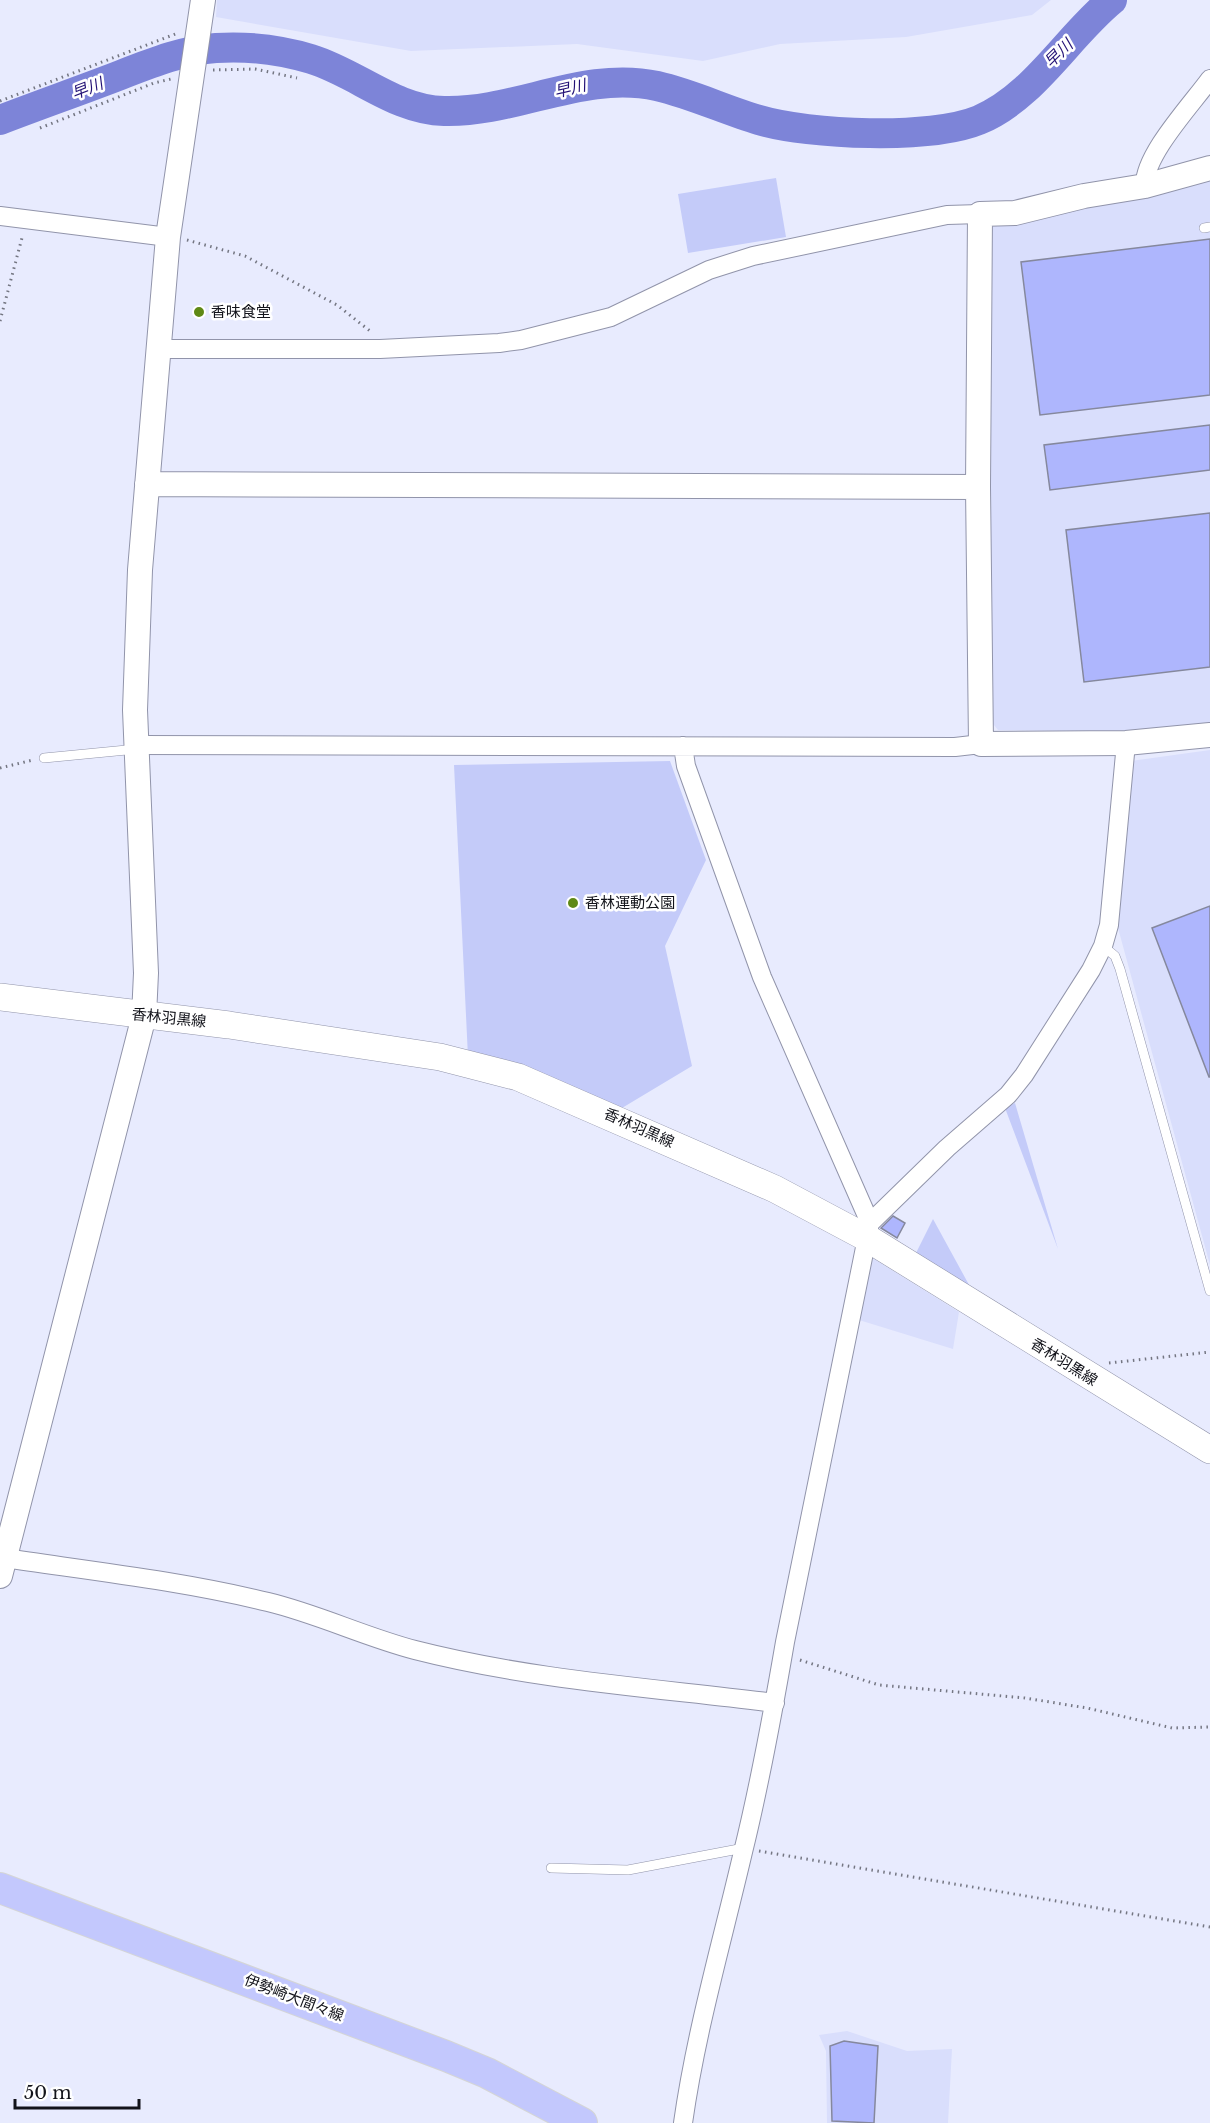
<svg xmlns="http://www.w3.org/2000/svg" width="1210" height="2123" viewBox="0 0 1210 2123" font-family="'Libre Baskerville','Noto Sans JP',serif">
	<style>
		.built { fill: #d9defc }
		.green { fill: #c4cbf9 }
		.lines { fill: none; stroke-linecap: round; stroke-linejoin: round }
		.river { stroke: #7d84d8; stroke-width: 30 }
		.building { fill: #aeb6fd; stroke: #85889d; stroke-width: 1.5 }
		.service-casing { stroke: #9194aa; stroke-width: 10 }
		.minor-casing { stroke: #9194aa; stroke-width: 20 }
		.tertiary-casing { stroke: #9194aa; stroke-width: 26 }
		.secondary-casing { stroke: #9194aa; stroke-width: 28 }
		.primary-casing { stroke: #d4d5d6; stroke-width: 32 }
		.path { stroke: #747682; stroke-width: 3; stroke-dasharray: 1.5 4.5; stroke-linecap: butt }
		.service { stroke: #fff; stroke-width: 9 }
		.minor { stroke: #fff; stroke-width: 18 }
		.tertiary { stroke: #fff; stroke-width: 24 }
		.secondary { stroke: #fff; stroke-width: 27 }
		.primary { stroke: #c3c8fd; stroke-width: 30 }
		.poi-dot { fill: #5f8915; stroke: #fff; stroke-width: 2 }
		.labels { text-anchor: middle; stroke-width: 5; stroke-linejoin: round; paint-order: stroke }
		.poi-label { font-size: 15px; fill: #12131a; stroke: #fff; text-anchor: start }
		.street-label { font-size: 15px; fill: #12131a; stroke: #fff }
		.water-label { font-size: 16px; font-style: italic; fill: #221175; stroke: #fff }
	</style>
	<rect width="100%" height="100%" fill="#e8ebfe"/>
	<path class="built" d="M217,0H1051L1032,15L906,37L780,44L703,61L577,44L411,51L216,17Z
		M1210,177V724L1123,732L998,730L990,720L987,230L993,223Z
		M1210,750V1265L1118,928L1131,761Z
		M874,1259L959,1312L953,1349L859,1320L869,1263Z
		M847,2031L907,2051L952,2049L948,2123H827L826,2051L819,2035Z"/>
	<path class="green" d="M776,178L786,237L688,253L678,194Z
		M670,761L706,860L665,946L692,1066L617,1111L468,1057L454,765Z
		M1015,1103L1058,1249L1005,1108Z
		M933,1219L974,1294L916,1253Z"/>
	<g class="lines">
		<path class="river" d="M0,120C39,105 79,91 118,76C149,64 183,50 216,48C247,46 281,50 311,59C357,73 395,110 444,111C516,113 584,70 657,86C692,94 725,110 759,120C809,135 931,140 979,120C1034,97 1067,37 1112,0"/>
	</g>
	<path class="building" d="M1210,239V395L1040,415L1021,262Z
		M1210,425V470L1050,490L1044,445Z
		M1210,513V667L1084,682L1066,530Z
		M1210,906V1077H1209L1152,928Z
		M893,1216L905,1223L897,1238L881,1228Z
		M844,2041L878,2046L874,2123L832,2121L830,2046Z"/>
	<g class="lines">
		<defs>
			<path id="service" d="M1204,228L1210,227
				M44,758L137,749
				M1103,946L1115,956L1120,969L1210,1291
				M551,1868L628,1870L744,1848"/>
			<path id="minor" d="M1145,186C1143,156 1192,104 1210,79
				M0,216L168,237
				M158,349H380L499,343L521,340L611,317L709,270L753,256L947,215L980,214
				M136,745L955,747L981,744
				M683,746L686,766L762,977L870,1223
				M4,1558C92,1571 182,1581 268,1602C318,1614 365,1637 415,1650C532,1680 656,1688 775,1703
				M683,2123C696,2031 722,1942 743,1852C760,1783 773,1712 785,1642L870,1223L947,1148L1008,1095L1024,1075L1091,970L1103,946L1109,925L1126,743"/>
			<path id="tertiary" d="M1210,168L1145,186L1084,196L1015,213L980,214L978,487L981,744L1126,743L1210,735
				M147,484L978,487
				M0,1576L144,1016L146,973L135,710L140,570L168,237L203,0"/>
			<path id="secondary" d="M0,997L229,1025L440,1057L518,1077L775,1189L867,1238L1210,1450"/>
			<path id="primary" d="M0,1888L446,2056L487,2073L582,2123"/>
		</defs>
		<use href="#service" class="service-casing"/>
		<use href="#minor" class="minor-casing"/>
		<use href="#tertiary" class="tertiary-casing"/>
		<use href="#secondary" class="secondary-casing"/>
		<use href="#primary" class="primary-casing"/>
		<path class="path" d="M213,70L255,69L297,78
			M0,101L178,33
			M40,128L154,83L171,79
			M187,240L245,256L337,305L370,331
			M0,321L23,234
			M0,768L33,760
			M1109,1363L1210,1352
			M800,1660L879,1685L1025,1698L1087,1708L1172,1728L1210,1727
			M759,1851L1210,1927"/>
		<use href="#service" class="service"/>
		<use href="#minor" class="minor"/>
		<use href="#tertiary" class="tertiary"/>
		<use href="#secondary" class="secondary"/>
		<use href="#primary" class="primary"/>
	</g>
	<g class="poi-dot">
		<circle cx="199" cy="312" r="6"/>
		<circle cx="573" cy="903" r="6"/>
	</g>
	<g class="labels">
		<g class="poi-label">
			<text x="211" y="317">香味食堂</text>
			<text x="585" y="908">香林運動公園</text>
		</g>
		<g class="street-label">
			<text transform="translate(169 1018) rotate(6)" y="5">香林羽黒線</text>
			<text transform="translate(639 1128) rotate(24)" y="5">香林羽黒線</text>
			<text transform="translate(1064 1362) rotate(32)" y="5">香林羽黒線</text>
			<text transform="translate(294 1998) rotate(21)" y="5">伊勢崎大間々線</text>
		</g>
		<g class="water-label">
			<text transform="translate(1058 53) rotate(-44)" y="6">早川</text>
			<text transform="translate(87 88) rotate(-21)" y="6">早川</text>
			<text transform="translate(570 88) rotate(-13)" y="6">早川</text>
		</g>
	</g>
	<path d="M15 2099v9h124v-9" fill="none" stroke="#12131a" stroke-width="3"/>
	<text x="24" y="2099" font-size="18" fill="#12131a" stroke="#ffffff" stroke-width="4.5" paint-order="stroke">50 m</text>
</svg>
